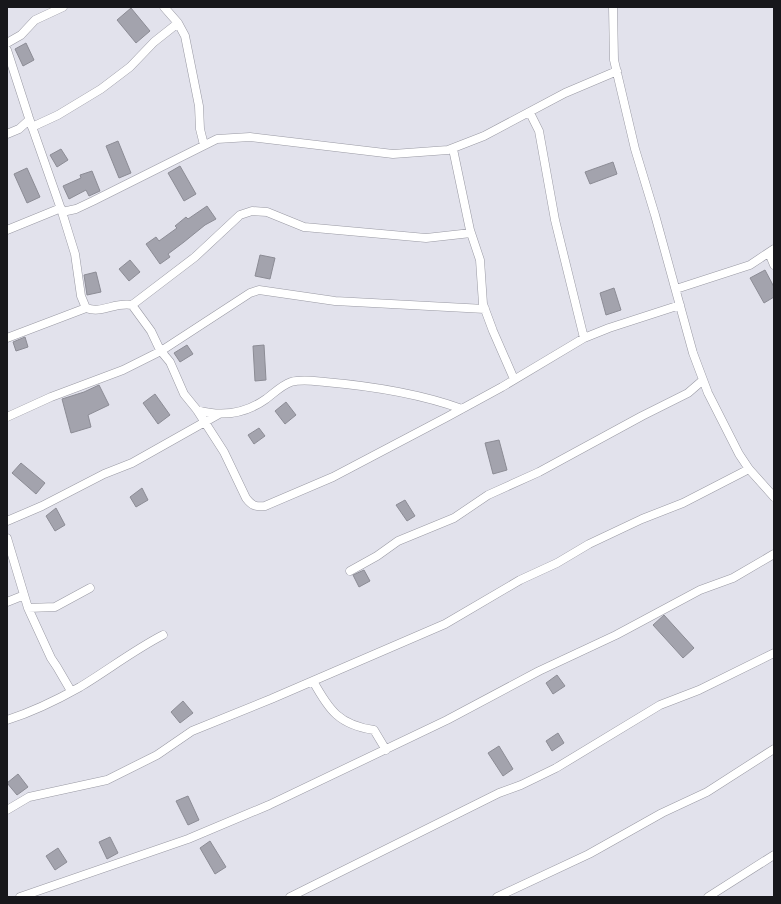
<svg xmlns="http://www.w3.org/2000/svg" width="781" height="904" viewBox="0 0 781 904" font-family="'Work Sans',sans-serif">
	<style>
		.building { fill: #a3a3ad; stroke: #8c8c95 }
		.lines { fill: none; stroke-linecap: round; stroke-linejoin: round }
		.minor-casing { stroke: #9999a3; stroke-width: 9 }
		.minor { stroke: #fff; stroke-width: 8 }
	</style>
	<rect width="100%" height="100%" fill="#e2e2ec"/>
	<path class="building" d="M131,8L150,31L136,43L117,20Z
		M26,43L34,60L23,66L15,49Z
		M118,141L131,173L119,178L106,146Z
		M61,149L68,160L57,167L50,155Z
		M613,162L617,174L590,184L585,172Z
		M180,166L196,194L184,201L168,173Z
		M27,168L40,197L27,203L14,174Z
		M92,171L100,191L89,196L86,190L69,199L63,186L81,178L80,175Z
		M207,206L216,219L205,225L184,242L168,254L170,257L160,264L146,244L156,237L159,241L177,228L175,226L186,217L188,219Z
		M260,255L275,258L270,279L255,276Z
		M130,260L140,272L129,281L119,269Z
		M765,270L774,287V297L764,303L750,278Z
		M96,272L101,292L87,295L84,275Z
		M614,288L621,310L606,315L600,293Z
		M25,337L28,347L16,351L13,342Z
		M187,345L193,354L180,362L174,353Z
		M264,345L266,380L255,381L253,346Z
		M99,385L109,405L88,415L91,427L71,433L62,399L84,392Z
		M155,394L170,415L158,424L143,403Z
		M286,402L296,415L285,424L275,411Z
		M259,428L265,436L254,444L248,435Z
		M499,440L507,470L493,474L485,443Z
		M21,463L45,483L36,494L12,473Z
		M142,488L148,500L136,507L130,497Z
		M405,500L415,516L407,521L396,505Z
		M56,508L65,525L55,531L46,516Z
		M364,570L370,581L359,587L353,575Z
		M664,615L694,648L683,658L653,625Z
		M557,675L565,686L553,694L546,683Z
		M183,701L193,713L180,723L171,712Z
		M558,733L564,743L552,751L546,741Z
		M499,746L513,769L503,776L488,753Z
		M18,774L28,787L17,795L7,783Z
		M188,796L199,820L188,825L176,801Z
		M110,837L118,853L107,859L99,842Z
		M210,841L226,867L215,874L200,848Z
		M58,848L67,862L55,870L46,856Z"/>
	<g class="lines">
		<defs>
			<path id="minor" d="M164,7L178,23L185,36L199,106L200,129L204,145
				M613,7L614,60L635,149L655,215L693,353L708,393L739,454L749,469L774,497
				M7,43L21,35L35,20L63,7
				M7,50L29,118L62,212L75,254L81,296L86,308
				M530,113L539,131L555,220L584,338
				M32,127L58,115L101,89L130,67L154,42L178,23
				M7,134L19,129L29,120
				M453,149L470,230L480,260L483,304L493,331L514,379
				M62,212L76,209L93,201L217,139L250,137L393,154L448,150L484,136L565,93L617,71
				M7,230L61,208
				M769,253L774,265
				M676,289L750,265L774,249
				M132,305L195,257L240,215L252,211L267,212L304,227L426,238L471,233
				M7,338L86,308C102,314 114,302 132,305L151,331L160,350L170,362L184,394L197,410L224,452L246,498C252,506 256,507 265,506L333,477L447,417L502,387L584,338L609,328L680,305
				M197,410C222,417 245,414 266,399C274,393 282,385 291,382C302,379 314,381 325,382C371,386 418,393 462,409
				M7,417L51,397L123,370L161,351L250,293L259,290L335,301L485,309
				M7,521L42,506L104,474L132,463L219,414
				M7,538L28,608L55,607L90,588
				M350,571L377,556L398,541L454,518L488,495L539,472L642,416L688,393L703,380
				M7,602L22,596
				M28,608L51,658L57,667L71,691
				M313,681C329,710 339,725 374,730L386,750
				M7,720C32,712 57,700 80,687C108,670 134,650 163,635
				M7,810L29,797L107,780L157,755L192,731L271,699L445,624L520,580L557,563L589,544L642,519L683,503L749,469
				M20,897L188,839L269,805L447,720L539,671L616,635L700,590L733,578L774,554
				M290,897L499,793L521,785L556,768L660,705L699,690L774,653
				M497,897L589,854L662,813L707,792L774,749
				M708,897L774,855"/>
		</defs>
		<use href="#minor" class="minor-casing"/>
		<use href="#minor" class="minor"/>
	</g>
	<rect width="781" height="904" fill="none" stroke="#17171b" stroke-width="16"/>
</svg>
